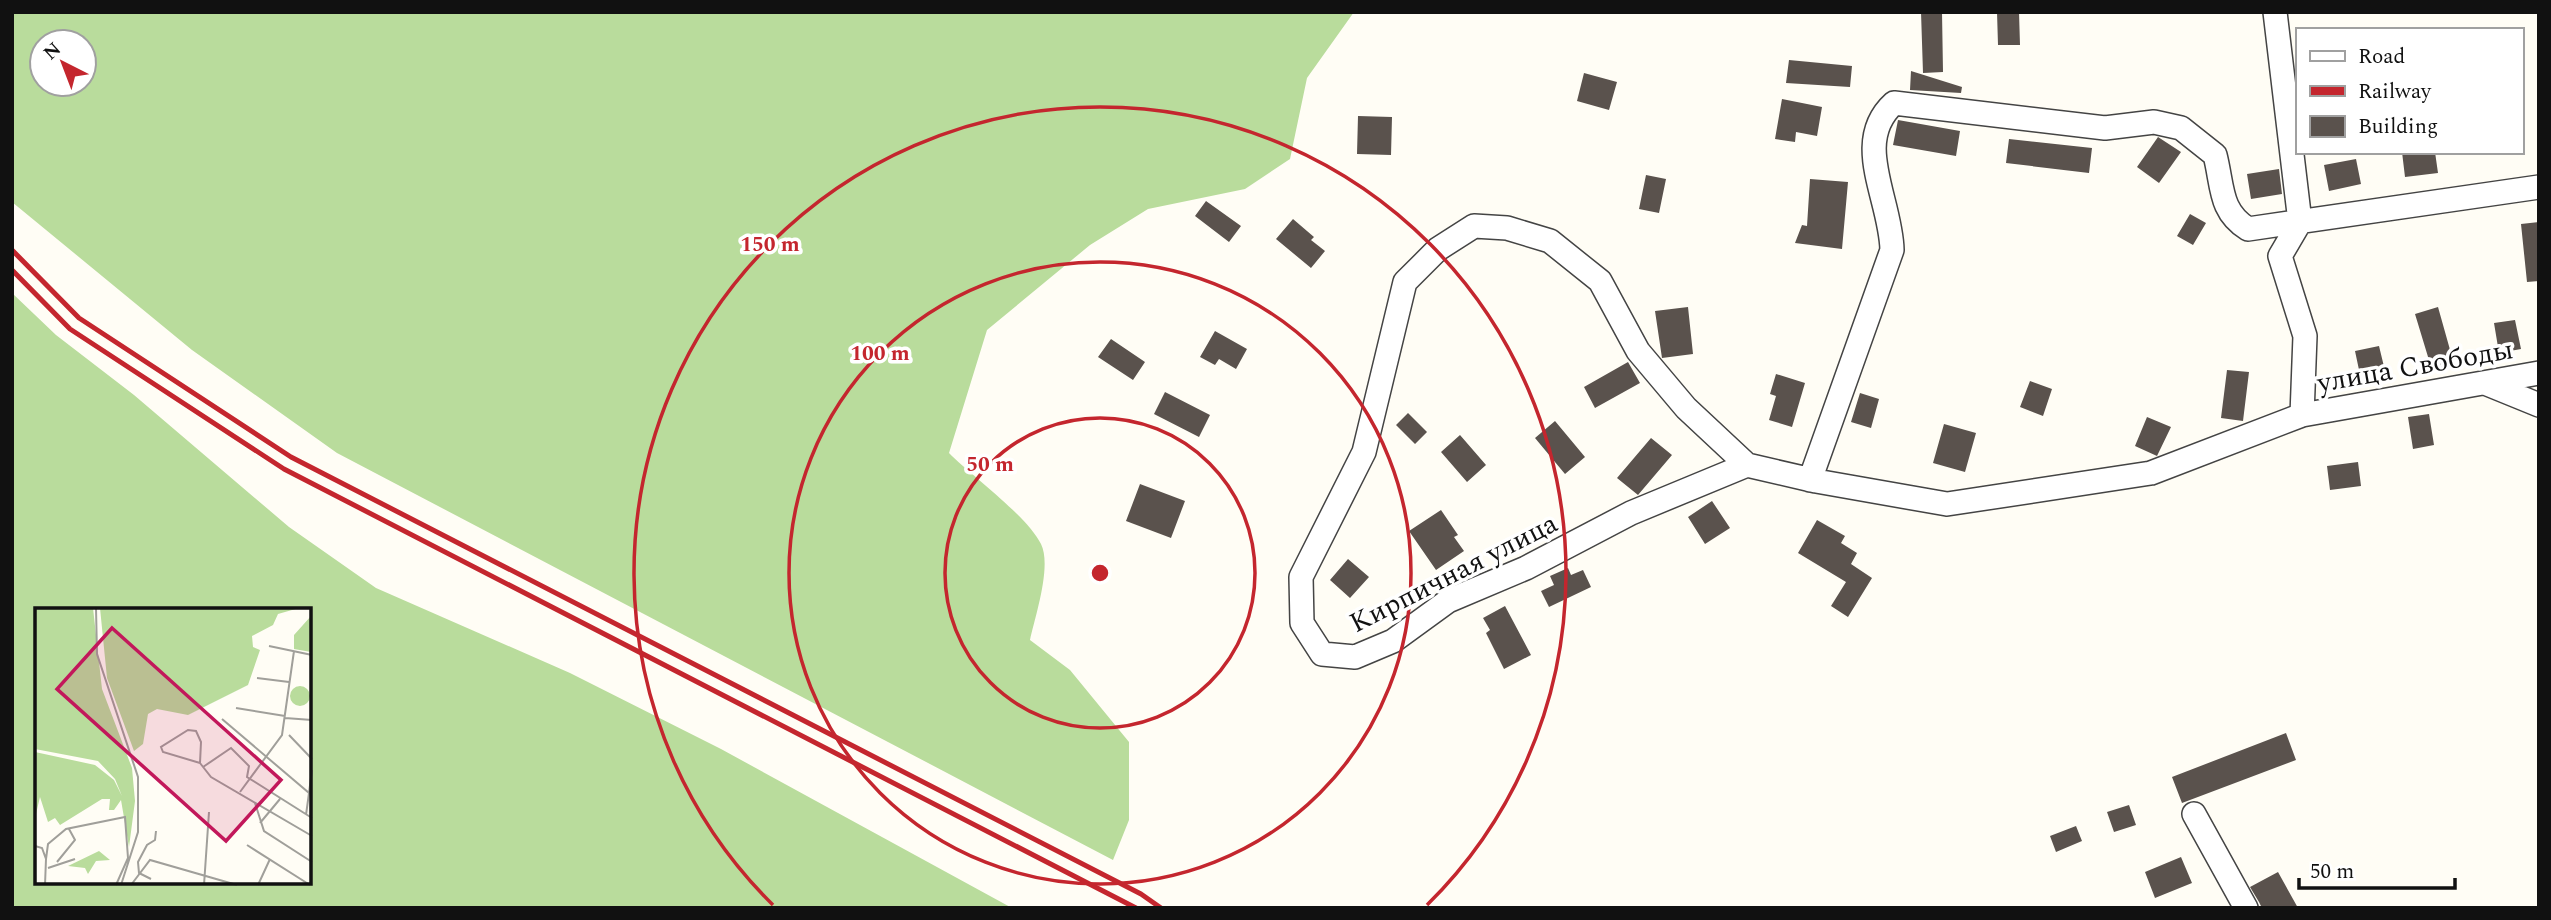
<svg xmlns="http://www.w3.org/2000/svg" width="2551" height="920" viewBox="0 0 2551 920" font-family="Spectral,serif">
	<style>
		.forest { fill: #b9dc9c; fill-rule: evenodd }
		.building { fill: #5a524d }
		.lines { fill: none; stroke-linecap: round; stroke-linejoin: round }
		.minor-casing { stroke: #444; stroke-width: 26 }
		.minor { stroke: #fff; stroke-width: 23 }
		.rail { stroke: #c4262e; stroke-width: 5 }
		.ring { fill: none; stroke: #c4262e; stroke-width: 3.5 }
		.labels { text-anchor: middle; stroke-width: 7; stroke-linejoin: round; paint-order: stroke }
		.street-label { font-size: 28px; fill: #111; stroke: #fff }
		.inset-road { fill: none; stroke: #a09f9a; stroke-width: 2 }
		.view { fill: #c2185b; fill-opacity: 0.15; stroke: #c2185b; stroke-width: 3.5 }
		.inset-edge { fill: none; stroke: #111; stroke-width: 3.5 }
		.centre { fill: #c4262e; stroke: #fff; stroke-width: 3.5 }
		.ring-label { font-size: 21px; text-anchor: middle; font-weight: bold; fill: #c4262e; stroke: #fff; stroke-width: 7; stroke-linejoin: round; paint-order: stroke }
	</style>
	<rect width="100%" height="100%" fill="#fffdf5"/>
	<path class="forest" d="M12,12H1354L1307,78L1290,159L1245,189L1148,209L1090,245L987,330L949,453C973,477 1027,516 1041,544C1052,566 1035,617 1030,640L1070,670L1129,742V820L1113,860L337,453L192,350L12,202ZM42,42H84V84H42Z
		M12,293L56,335L134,395L289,527L376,588L570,673L721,749L1012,908H12ZM37,610H310V883H37Z"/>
	<path class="building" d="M1921,12H1942L1943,72L1923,73Z
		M1997,12H2019L2020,45H1998Z
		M1789,60L1852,66L1850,87L1786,83Z
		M1911,71L1962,87L1961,93L1910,90Z
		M1584,73L1617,82L1609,110L1577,101Z
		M1782,99L1822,107L1817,136L1796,132L1795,142L1775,139Z
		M1358,116L1392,117L1391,155L1357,154Z
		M1898,120L1960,131L1956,156L1893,145Z
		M2158,137L2181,152L2159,183L2137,167Z
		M2009,139L2092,148L2089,173L2006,163Z
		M2402,152H2435L2438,173L2405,177Z
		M2356,159L2361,184L2329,191L2324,165Z
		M2279,169L2282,194L2251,199L2247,174Z
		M1646,175L1666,179L1659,213L1639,209Z
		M1810,179L1848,182L1842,249L1795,243L1802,225L1807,226Z
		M1206,201L1241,226L1229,242L1195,216Z
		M2190,214L2206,223L2193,245L2177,236Z
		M1293,219L1314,237L1311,240L1325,251L1311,268L1276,239Z
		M2539,222V281L2527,282L2521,224Z
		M1688,307L1693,354L1662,358L1655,311Z
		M2438,307L2454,364L2432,370L2415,314Z
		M2515,320L2521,349L2499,353L2494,323Z
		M1215,331L1247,349L1236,369L1219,359L1215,365L1200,357Z
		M1111,339L1145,362L1133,380L1098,357Z
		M2379,346L2387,379L2362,384L2355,351Z
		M1628,362L1640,383L1595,408L1584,387Z
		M2227,370L2249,372L2243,421L2221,418Z
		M1776,374L1805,383L1792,427L1769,420L1776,396L1770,394Z
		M2030,381L2052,389L2043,416L2020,407Z
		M1165,392L1210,415L1199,437L1154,414Z
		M1860,393L1879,399L1871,428L1851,422Z
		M1408,413L1427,432L1415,444L1396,425Z
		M2429,414L2434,445L2413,449L2408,417Z
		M2147,417L2171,427L2157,456L2135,446Z
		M1555,421L1585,457L1565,474L1535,438Z
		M1944,424L1976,433L1965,472L1933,463Z
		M1460,435L1486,465L1467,482L1441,452Z
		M1651,438L1672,455L1638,495L1617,478Z
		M2358,462L2361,486L2330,490L2327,466Z
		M1140,484L1185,501L1171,538L1126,521Z
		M1712,501L1730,528L1705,544L1688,517Z
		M1441,510L1458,535L1454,537L1464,551L1436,570L1409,531Z
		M1817,520L1845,536L1841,543L1857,553L1851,564L1872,578L1848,617L1831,606L1846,582L1798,553Z
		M1348,559L1369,577L1350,598L1330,580Z
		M1568,568L1571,575L1583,570L1591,587L1549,607L1541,591L1554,585L1550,576Z
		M1505,606L1531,655L1504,669L1486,633L1490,630L1483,618Z
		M2286,733L2296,760L2182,803L2172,777Z
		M2129,805L2136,825L2114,832L2107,812Z
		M2076,826L2082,841L2056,852L2050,836Z
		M2181,857L2192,883L2155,898L2145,872Z
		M2278,872L2298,908H2262L2259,902L2250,887Z"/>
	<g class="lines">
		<defs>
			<path id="minor" d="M2275,12L2300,222L2280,256L2305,336L2302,415
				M2485,383L2539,405
				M1747,465L1631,513L1526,568L1448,601L1393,641L1355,657L1322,654L1302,623L1301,577L1364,452L1405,282L1438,249L1474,226L1507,228L1550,241L1600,281L1638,351L1686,408L1747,465L1816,481L1947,504L2151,473L2302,415L2539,373
				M1810,480L1892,250C1891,199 1851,142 1894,103L2105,128L2154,122L2181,128L2215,155C2223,186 2219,211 2248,229L2539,187
				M2194,814L2246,908"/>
		</defs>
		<use href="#minor" class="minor-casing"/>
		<use href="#minor" class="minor"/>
		<path class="rail" d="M12,250L79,318L291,457L1141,894L1161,908
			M12,270L70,329L284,469L1136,908"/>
	</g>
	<g class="ring">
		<circle cx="1100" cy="573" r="155"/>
		<circle cx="1100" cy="573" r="311"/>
		<path d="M773 905A466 466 0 1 1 1427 905"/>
	</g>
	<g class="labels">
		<g class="street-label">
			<text transform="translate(2415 365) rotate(-10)" y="10">улица Свободы</text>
			<text transform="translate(1453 572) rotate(-27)" y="10">Кирпичная улица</text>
		</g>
	</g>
	<g transform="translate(35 608)">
		<rect width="276" height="276" fill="#fffdf5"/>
		<path d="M0,0H58L67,81L97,160L100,193L94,239L86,192L79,202H74L75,191H67L25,217L20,210L13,214L5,189L0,210V144L60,157L79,172L87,188L80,171L63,153L0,141ZM65,0H264L243,6L238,17L217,28L218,39L225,42L213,77L153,107L122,101L113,106L108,136L99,143L72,70ZM276,8V44L259,41V27ZM255 88a10 10 0 1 1 20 0a10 10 0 1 1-20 0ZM64,243L75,252L61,253L53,266L50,260L33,258Z" fill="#b9dc9c"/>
		<path class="inset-road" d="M61,0L62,46L103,169V224L86,277M234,38L277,47M222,70L254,74M201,100L250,108M250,110L277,112M187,111L274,185L271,207M254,127L277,151M165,155L128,144L126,139L153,122L161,123L166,134L165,155L176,169L277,228M168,159L196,140L214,158L212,169L277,210M205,184L247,127L259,43M274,185L277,162M220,195L229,223L277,254M225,215L245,191M212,237L275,277M0,238L7,240L11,251L10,277M11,251L13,236L31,221L90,209L93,250L81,277M22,254L40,232L34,221M13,260L40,251M116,271L104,265L103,254L112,237L120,232L121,223M96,277L115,252L202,277M169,277L174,204M223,277L235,251"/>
		<path class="view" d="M77,20L246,172L191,233L22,81Z"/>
		<rect width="276" height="276" class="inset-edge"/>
	</g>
	<circle cx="1100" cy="573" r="10" class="centre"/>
	<g class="ring-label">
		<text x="770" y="251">150 m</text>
		<text x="880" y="360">100 m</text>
		<text x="990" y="471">50 m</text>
	</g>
	<rect width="2551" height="920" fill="none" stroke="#111111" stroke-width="28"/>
	<rect x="2296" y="28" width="228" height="126" fill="#ffffff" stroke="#a0a0a0" stroke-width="2"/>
	<rect x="2310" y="51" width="35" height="10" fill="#ffffff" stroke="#a0a0a0" stroke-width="2"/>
	<text x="2358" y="63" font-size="21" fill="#111111">Road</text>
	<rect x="2310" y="86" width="35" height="10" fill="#c4262e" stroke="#a0a0a0" stroke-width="2"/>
	<text x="2358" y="98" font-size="21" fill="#111111">Railway</text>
	<rect x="2310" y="116" width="35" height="21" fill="#5a524d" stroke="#a0a0a0" stroke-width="2"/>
	<text x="2358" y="133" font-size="21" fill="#111111">Building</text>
	<g transform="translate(63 63) rotate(318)"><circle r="33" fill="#ffffff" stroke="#a0a0a0" stroke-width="2"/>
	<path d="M0-5L12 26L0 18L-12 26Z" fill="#c4262e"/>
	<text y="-10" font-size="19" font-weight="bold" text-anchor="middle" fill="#111111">N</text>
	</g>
	<path d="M2299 878v10h156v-10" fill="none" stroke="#111111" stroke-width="3.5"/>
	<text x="2310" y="878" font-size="21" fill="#111111" stroke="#ffffff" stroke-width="5" paint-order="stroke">50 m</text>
</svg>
